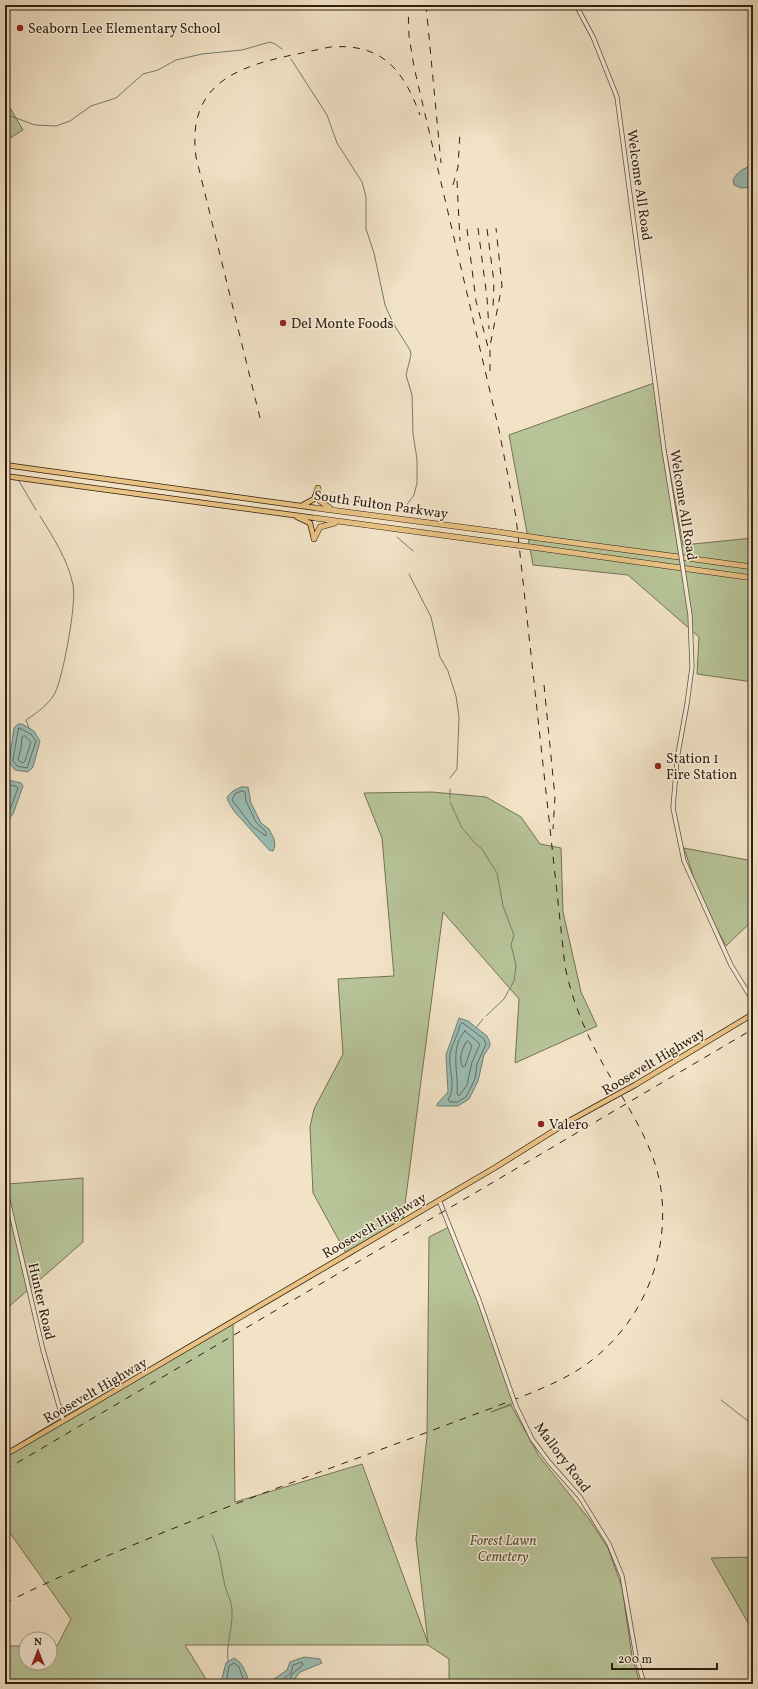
<svg xmlns="http://www.w3.org/2000/svg" width="758" height="1689" viewBox="0 0 758 1689" font-family="Vollkorn,serif">
	<style>
		.green { fill: #b7c498; stroke: #747254 }
		.water { fill: #9bbeb5; stroke: #707e73 }
		.lines { fill: none; stroke-linecap: round; stroke-linejoin: round }
		.shore { stroke: #666e62; stroke-width: 1 }
		.stream { stroke: #707e73; stroke-width: 1 }
		.tertiary-casing { stroke: #60503d; stroke-width: 5 }
		.primary-casing { stroke: #301f0f; stroke-width: 6 }
		.trunk-casing { stroke: #301f0f; stroke-width: 6 }
		.motorway-casing { stroke: #301f0f; stroke-width: 6 }
		.tertiary { stroke: #f7eddb; stroke-width: 3.5 }
		.primary { stroke: #e9c284; stroke-width: 4.5 }
		.trunk { stroke: #e9c284; stroke-width: 4.5 }
		.motorway { stroke: #e9c284; stroke-width: 5 }
		.rail { stroke: #301f0f; stroke-width: 1; stroke-dasharray: 7 7; stroke-linecap: butt }
		.tertiary-bridge-casing { stroke: #60503d; stroke-width: 5; stroke-linecap: butt }
		.primary-bridge-casing { stroke: #301f0f; stroke-width: 6; stroke-linecap: butt }
		.motorway-bridge-casing { stroke: #301f0f; stroke-width: 6; stroke-linecap: butt }
		.tertiary-bridge { stroke: #f7eddb; stroke-width: 3.5 }
		.primary-bridge { stroke: #e9c284; stroke-width: 4.5 }
		.motorway-bridge { stroke: #e9c284; stroke-width: 5 }
		.poi-dot { fill: #8f2418; stroke: #f7eddb; stroke-width: 1.5 }
		.labels { text-anchor: middle; stroke-width: 3; stroke-linejoin: round; paint-order: stroke }
		.poi-label { font-size: 14px; fill: #301f0f; stroke: #f7eddb; text-anchor: start }
		.street-label { font-size: 14px; fill: #301f0f; stroke: #f7eddb }
		.park-label { font-size: 14px; font-style: italic; fill: #585138; stroke: #f7eddb }
	</style>
	<rect width="100%" height="100%" fill="#f2e3c7"/>
	<filter id="stains"><feTurbulence type="fractalNoise" baseFrequency=".005" numOctaves="4"/><feColorMatrix values="0 0 0 0 .2 0 0 0 0 .09 0 0 0 0 .02 0 0 0 .5 -.17"/></filter>
	<radialGradient id="worn" r=".72"><stop offset=".6" stop-color="#630" stop-opacity="0"/><stop offset="1" stop-color="#630" stop-opacity=".3"/></radialGradient>
	<path class="green" d="M5,99L23,130L5,141Z
		M654,383C663,437 674,491 683,545L753,538V682L697,674L699,637L628,575L533,565L509,435Z
		M432,792L486,797L521,817L540,844L561,848L563,912L581,992L597,1026L515,1063L519,999L443,912L403,1220L348,1257L313,1193L310,1127L314,1109L343,1054L338,979L394,976L382,838L364,793Z
		M684,848L753,861V920L726,946L700,897Z
		M5,1171L8,1184L83,1178V1242L5,1310Z
		M451,1226L516,1402L491,1412L511,1405L539,1456L589,1519L608,1548L622,1587L632,1656L640,1684H449V1659L428,1645H185L209,1684H5V1646H26V1663H50V1646H57L71,1619L5,1526V1421L10,1449L63,1417L233,1322L235,1502L362,1464L428,1643L416,1539L427,1436L429,1237Z
		M753,1557V1628H751L711,1558Z"/>
	<path class="water" d="M753,165V187L741,188L734,185L733,180C737,172 744,168 753,165Z
		M22,724L34,731L40,741L33,767L28,772L15,770L9,762L14,728L18,724Z
		M8,780L21,783L23,786L13,814L5,823V782Z
		M241,787H248L251,803L261,823L269,829L274,839L275,846L273,851L269,850L234,811L228,801L227,797L233,791Z
		M459,1018L468,1021L487,1036L490,1043V1046L484,1055L478,1081L469,1099L458,1106H437V1104L448,1092L446,1055Z
		M304,1657L320,1659L322,1663L300,1672L291,1684H273L274,1679L287,1670L290,1662Z
		M234,1658C244,1663 246,1674 250,1684H222V1678L226,1663Z"/>
	<g class="lines">
		<path class="shore" d="M19,728L31,734L36,741L27,768L17,766L13,761Z
			M25,736L31,742L25,761L23,763L19,761L18,759L21,748L22,737Z
			M5,785L16,786L18,788L9,812L5,818
			M242,791L245,792L246,801L256,822L266,832V836L252,826L232,800L235,794Z
			M463,1023L484,1039L486,1044L477,1064L475,1079L466,1097L457,1102H450L448,1100C457,1085 448,1070 450,1054C452,1044 458,1035 460,1025Z
			M465,1031L480,1044L472,1062L467,1085L459,1096L457,1094C459,1074 449,1047 465,1031Z
			M468,1041L472,1046L465,1066L463,1067C458,1059 462,1050 466,1042Z
			M226,1684L229,1666L234,1663L239,1667L245,1684
			M277,1684L291,1673L293,1665L302,1662L303,1665L292,1674L288,1684"/>
		<path class="stream" d="M291,59L327,115L337,143L362,182L366,197V229L374,253L385,305L393,323L410,350L411,355L406,375L412,395L413,434L417,459V483L414,495L402,511
			M5,114L35,125L56,126L70,121L91,106L116,98L143,74L158,70L176,60L202,54L242,50L270,42L275,44L282,49
			M5,451L7,455
			M19,481L36,510
			M397,537L413,551
			M409,574L431,617L440,657L448,671L456,696L459,717L457,769L450,778
			M29,728L26,720C37,713 49,704 55,693C63,677 77,602 73,585C68,560 53,537 40,516
			M450,789V798
			M450,802L462,828L476,844L482,849L497,873L503,906L514,935L511,945L516,965L514,981L504,999L486,1016
			M476,1028L483,1019
			M721,1400L753,1425
			M212,1535C220,1552 221,1568 225,1586C228,1596 233,1604 232,1615C232,1631 226,1645 228,1661"/>
		<defs>
			<path id="tertiary" d="M576,5L593,37L617,97L664,450L679,543
				M685,582L690,615L692,667L687,704L677,759L673,808L684,861L731,965L753,1001
				M5,1187L43,1350L63,1420
				M439,1200L479,1300L511,1392
				M516,1406L532,1439L549,1462L580,1497L609,1544L622,1576L636,1656L644,1684"/>
			<path id="primary" d="M635,1085L753,1014
				M5,1455L496,1167L571,1120L611,1098"/>
			<path id="trunk" d="M5,465L316,508
				M5,476L315,518
				M303,505L314,499L318,488
				M297,517L310,523L314,539"/>
			<path id="motorway" d="M318,488L320,501L330,508
				M316,508L499,532
				M315,518L500,543
				M538,538L753,567
				M314,539L320,527L335,523
				M531,547L753,578"/>
		</defs>
		<use href="#tertiary" class="tertiary-casing"/>
		<use href="#primary" class="primary-casing"/>
		<use href="#trunk" class="trunk-casing"/>
		<use href="#motorway" class="motorway-casing"/>
		<use href="#tertiary" class="tertiary"/>
		<use href="#primary" class="primary"/>
		<use href="#trunk" class="trunk"/>
		<use href="#motorway" class="motorway"/>
		<path class="rail" d="M426,5L441,163
			M457,181L460,241
			M453,185L458,167L460,132
			M478,228L487,298L489,329
			M467,229L476,301L488,347
			M487,229L494,282L493,308
			M490,371V346L502,286L496,228
			M260,418L196,157C184,67 264,62 330,47C382,43 403,69 420,115
			M544,685L555,797L553,829
			M5,1470L753,1029
			M5,1603C139,1537 280,1487 420,1435C454,1422 487,1410 521,1397C548,1386 575,1375 597,1356C643,1317 667,1259 662,1198C658,1149 628,1108 604,1066C586,1034 572,1001 565,966L516,517L499,430L414,67L409,36L408,5"/>
		<defs>
			<path id="tertiary-bridge" d="M679,543L685,582
				M511,1392L516,1406"/>
			<path id="primary-bridge" d="M611,1098L635,1085"/>
			<path id="motorway-bridge" d="M499,532L538,538
				M500,543L531,547"/>
		</defs>
		<use href="#tertiary-bridge" class="tertiary-bridge-casing"/>
		<use href="#primary-bridge" class="primary-bridge-casing"/>
		<use href="#motorway-bridge" class="motorway-bridge-casing"/>
		<use href="#tertiary-bridge" class="tertiary-bridge"/>
		<use href="#primary-bridge" class="primary-bridge"/>
		<use href="#motorway-bridge" class="motorway-bridge"/>
	</g>
	<g class="poi-dot">
		<circle cx="20" cy="28" r="4"/>
		<circle cx="283" cy="323" r="4"/>
		<circle cx="658" cy="766" r="4"/>
		<circle cx="541" cy="1124" r="4"/>
	</g>
	<g class="labels">
		<g class="poi-label">
			<text x="28" y="33">Seaborn Lee Elementary School</text>
			<text x="291" y="328">Del Monte Foods</text>
			<text x="666" y="763">Station 1<tspan x="666" dy="16">Fire Station</tspan></text>
			<text x="549" y="1129">Valero</text>
		</g>
		<g class="street-label">
			<text transform="translate(640 185) rotate(82)" y="5">Welcome All Road</text>
			<text transform="translate(381 504) rotate(8)" y="5">South Fulton Parkway</text>
			<text transform="translate(684 505) rotate(81)" y="5">Welcome All Road</text>
			<text transform="translate(653 1061) rotate(-31)" y="5">Roosevelt Highway</text>
			<text transform="translate(374 1225) rotate(-30)" y="5">Roosevelt Highway</text>
			<text transform="translate(42 1301) rotate(77)" y="5">Hunter Road</text>
			<text transform="translate(95 1390) rotate(-30)" y="5">Roosevelt Highway</text>
			<text transform="translate(563 1457) rotate(53)" y="5">Mallory Road</text>
		</g>
		<g class="park-label">
			<text x="503" y="1545">Forest Lawn<tspan x="503" dy="16">Cemetery</tspan></text>
		</g>
	</g>
	<rect width="758" height="1689" fill="none" stroke="#f2e3c7" stroke-width="20"/>
	<rect x="6" y="6" width="746" height="1677" fill="none" stroke="#301f0f" stroke-width="2"/>
	<rect x="10" y="10" width="738" height="1669" fill="none" stroke="#301f0f"/>
	<g transform="translate(38 1651)"><circle r="19" fill="#f7eddb" stroke="#a79b89"/>
	<path d="M0-3L7 15L0 10L-7 15Z" fill="#8f2418"/>
	<text y="-6" font-size="11" font-weight="bold" text-anchor="middle" fill="#301f0f">N</text>
	</g>
	<path d="M612 1663v6h105v-6" fill="none" stroke="#301f0f" stroke-width="2"/>
	<text x="618" y="1663" font-size="12" fill="#301f0f" stroke="#f7eddb" stroke-width="3" paint-order="stroke">200 m</text>
	<rect width="100%" height="100%" filter="url(#stains)"/>
	<rect width="100%" height="100%" fill="url(#worn)"/>
</svg>
